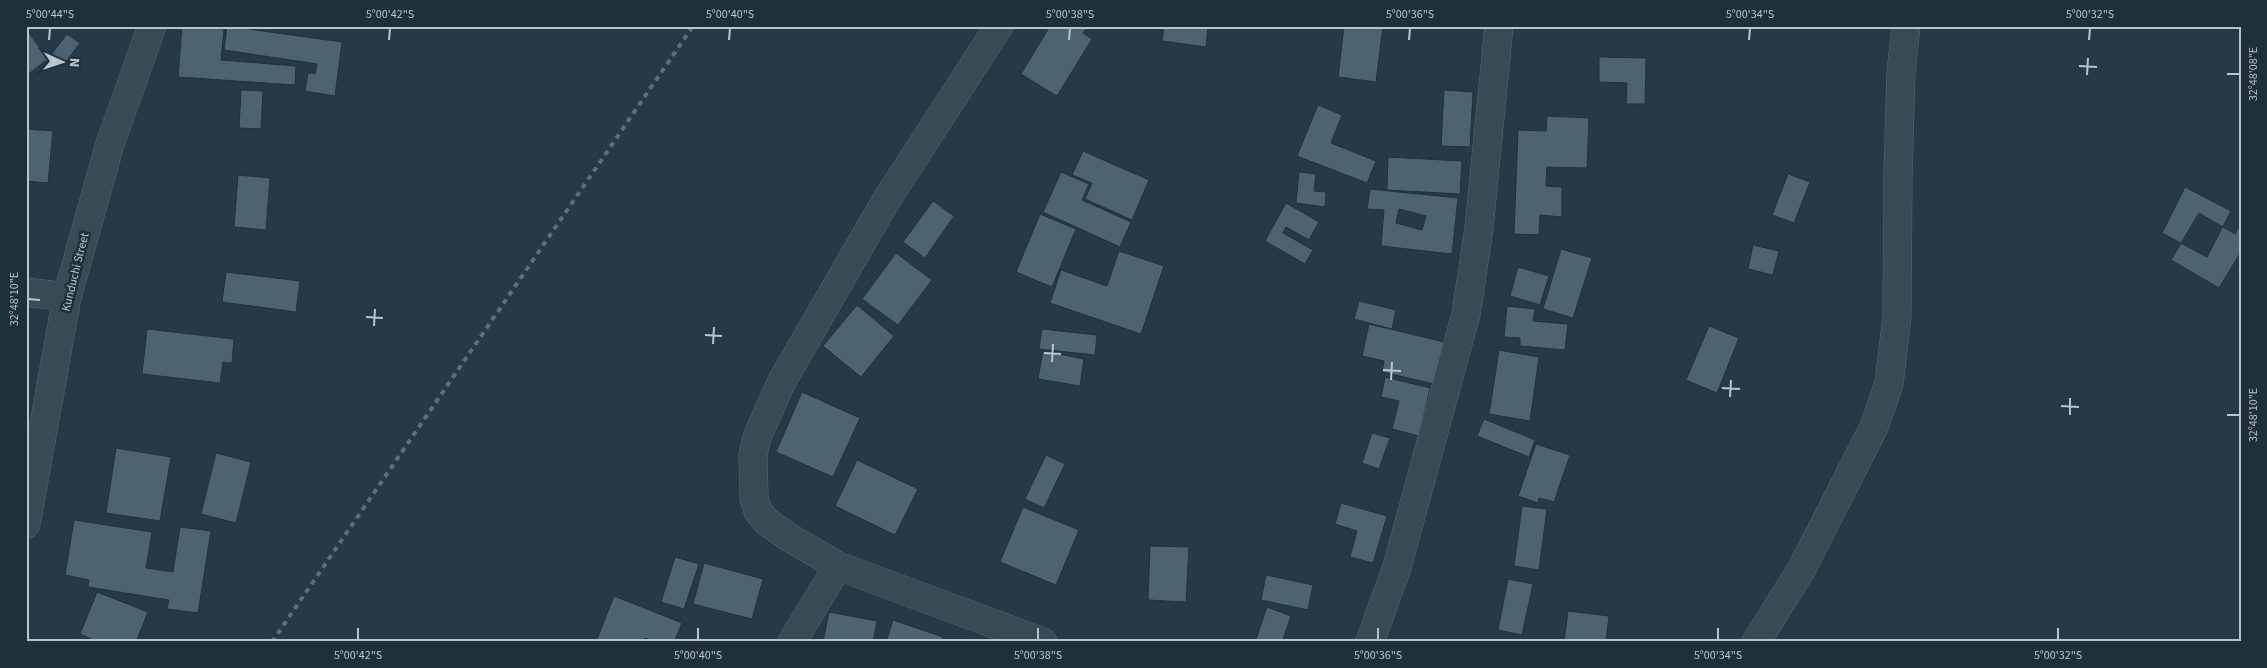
<svg xmlns="http://www.w3.org/2000/svg" width="2267" height="668" viewBox="0 0 2267 668" font-family="'Source Sans 3',sans-serif">
	<style>
		.building { fill: #4e6371; stroke: #21313d; fill-rule: evenodd }
		.lines { fill: none; stroke-linecap: round; stroke-linejoin: round }
		.minor-casing { stroke: #596872; stroke-width: 29 }
		.minor { stroke: #3a4a55; stroke-width: 28 }
		.rail { stroke: #5c6f7c; stroke-width: 4; stroke-dasharray: 5 5; stroke-linecap: butt }
		.ticks { fill: none; stroke: #b8c5ce; stroke-width: 2 }
		.labels { text-anchor: middle; stroke-width: 5; stroke-linejoin: round; paint-order: stroke }
		.street-label { font-size: 12px; fill: #b8c5ce; stroke: #1f303b }
		.neatline { fill: none; stroke: #b8c5ce; stroke-width: 2 }
		.ticks-label { font-size: 12px; text-anchor: middle; fill: #b8c5ce }
	</style>
	<rect width="100%" height="100%" fill="#253946"/>
	<path class="building" d="M182,26L224,29L221,60L296,66L295,85L178,77Z
		M227,26L342,42L335,96L305,91L308,73L315,74L317,64L224,50Z
		M1050,26H1088L1083,33L1092,39L1057,96L1021,74Z
		M1164,26H1208L1206,47L1162,41Z
		M1344,26H1383L1376,82L1338,77Z
		M26,29L48,59L26,76Z
		M67,34L80,43L63,66L50,56Z
		M1599,57L1646,58L1645,104H1626L1627,83L1599,82Z
		M241,90L263,91L261,129L239,128Z
		M1444,90L1473,92L1470,147L1441,146Z
		M1318,105L1342,115L1331,143L1376,161L1367,183L1297,156Z
		M1547,116L1589,118L1587,168L1547,167L1546,186L1562,187V217L1540,215L1539,235L1514,234L1518,130L1546,131Z
		M26,129L53,131L48,183L26,181Z
		M1083,151L1149,180L1132,220L1085,199L1092,183L1072,175Z
		M1388,157L1462,161L1460,194L1387,190Z
		M1061,172L1089,184L1082,200L1131,222L1120,247L1043,212Z
		M1299,172L1316,174L1314,191L1326,192L1325,207L1296,203Z
		M1788,174L1810,182L1794,223L1772,215Z
		M238,175L270,178L266,230L234,227Z
		M2185,187L2231,211L2207,257L2162,233Z
		M1370,189L1458,198L1452,254L1381,246L1384,210L1367,209ZM1399,209L1426,216L1422,230L1396,223Z
		M933,201L954,216L925,258L903,242Z
		M1286,203L1319,222L1309,240L1286,227L1283,233L1313,250L1305,264L1265,241Z
		M2199,213L2235,234L2241,224V252L2219,288L2171,260Z
		M1040,214L1076,229L1052,287L1016,272Z
		M1753,245L1779,251L1773,275L1748,269Z
		M1561,249L1592,258L1573,318L1543,309Z
		M1119,251L1164,266L1141,334L1050,303L1061,270L1107,286Z
		M896,253L932,280L898,325L862,299Z
		M1518,267L1549,276L1540,305L1510,296Z
		M226,272L300,281L296,312L222,302Z
		M1359,301L1396,310L1392,329L1354,319Z
		M857,305L894,336L861,377L823,346Z
		M1507,306L1535,309L1533,321L1568,324L1565,350L1520,346V338L1504,337Z
		M1369,324L1444,342L1434,384L1382,372L1384,361L1362,356Z
		M1709,326L1739,338L1717,393L1686,380Z
		M147,329L234,339L232,363L223,362L220,383L142,374Z
		M1042,329L1097,335L1095,355L1039,349Z
		M1499,350L1539,357L1530,421L1489,414Z
		M1043,351L1084,359L1080,386L1038,379Z
		M1385,377L1430,388L1419,436L1392,429L1399,401L1381,397Z
		M802,392L860,418L833,477L776,452Z
		M1484,419L1535,440L1529,457L1477,436Z
		M1372,433L1390,438L1379,469L1362,463Z
		M1536,444L1570,455L1554,502L1539,498L1538,503L1518,496Z
		M116,448L171,457L160,521L106,513Z
		M216,453L251,462L236,523L201,514Z
		M1046,455L1065,464L1044,508L1025,499Z
		M857,460L918,489L895,535L835,506Z
		M1341,503L1387,516L1373,563L1350,557L1357,531L1335,524Z
		M1522,506L1547,509L1539,570L1514,566Z
		M1023,507L1079,530L1056,585L1000,562Z
		M74,520L152,532L146,568L173,572L180,527L211,531L198,613L167,609L169,600L88,587L89,580L65,575Z
		M1150,546L1189,547L1186,602L1148,600Z
		M675,557L699,564L684,609L661,602Z
		M704,563L763,579L752,619L693,604Z
		M1266,575L1313,585L1308,610L1261,600Z
		M1508,579L1533,584L1522,635L1498,630Z
		M97,592L148,612L136,642H98L80,634Z
		M614,596L682,623L674,642H654L645,638L643,642H596Z
		M1267,607L1291,616L1282,642H1255Z
		M1568,611L1609,616L1606,642H1564Z
		M829,612L877,621L873,642H823Z
		M893,620L943,637L941,642H886Z"/>
	<g class="lines">
		<defs>
			<path id="minor" d="M999,26L884,204L782,381L757,437L753,455L754,498L758,511L767,522L790,538L838,566L1043,642
				M26,292L67,297
				M26,524L67,297L110,144L152,26
				M792,642L838,566
				M1370,642L1397,567L1466,314L1479,228L1499,26
				M1756,642L1801,570L1874,427L1889,384L1897,316L1898,175L1901,72L1906,26"/>
		</defs>
		<use href="#minor" class="minor-casing"/>
		<use href="#minor" class="minor"/>
		<path class="rail" d="M272,642L693,26"/>
	</g>
	<path class="ticks" d="M49,40L50,28M389,40L390,28M729,40L730,28M1069,40L1070,28M1409,40L1410,28M1749,40L1750,28M2089,40L2090,28M2079,66L2097,67M2227,74H2240M2087,75L2088,58M28,299L40,300M366,317L383,318M374,326L375,309M705,335L722,336M713,344L714,327M1044,353L1061,354M1052,362L1053,344M1383,370L1401,371M1391,380L1392,362M1722,388L1740,389M1730,397L1731,380M2061,406L2079,407M2070,415V398M2227,415H2240M358,640V628M698,640V628M1038,640V628M1378,640V628M1718,640V628M2058,640V628"/>
	<g class="labels">
		<g class="street-label">
			<text transform="translate(75 272) rotate(-76)" y="4">Kunduchi Street</text>
		</g>
	</g>
	<rect width="2267" height="668" fill="none" stroke="#1f303b" stroke-width="55"/>
	<g transform="translate(62 62) rotate(93)" stroke="#1f303b" stroke-width="4" paint-order="stroke">
	<path d="M0-4L9 19L0 12L-9 19Z" fill="#b8c5ce"/>
	<text y="-8" font-size="14" font-weight="bold" text-anchor="middle" fill="#b8c5ce">N</text>
	</g>
	<rect x="28" y="28" width="2212" height="612" class="neatline"/>
	<g class="ticks-label">
		<text x="50" y="18">5°00'44"S</text>
		<text x="390" y="18">5°00'42"S</text>
		<text x="730" y="18">5°00'40"S</text>
		<text x="1070" y="18">5°00'38"S</text>
		<text x="1410" y="18">5°00'36"S</text>
		<text x="1750" y="18">5°00'34"S</text>
		<text x="2090" y="18">5°00'32"S</text>
		<text transform="translate(2253 74) rotate(-90)" y="4">32°48'08"E</text>
		<text transform="translate(14 299) rotate(-90)" y="4">32°48'10"E</text>
		<text transform="translate(2253 415) rotate(-90)" y="4">32°48'10"E</text>
		<text x="358" y="659">5°00'42"S</text>
		<text x="698" y="659">5°00'40"S</text>
		<text x="1038" y="659">5°00'38"S</text>
		<text x="1378" y="659">5°00'36"S</text>
		<text x="1718" y="659">5°00'34"S</text>
		<text x="2058" y="659">5°00'32"S</text>
	</g>
</svg>
